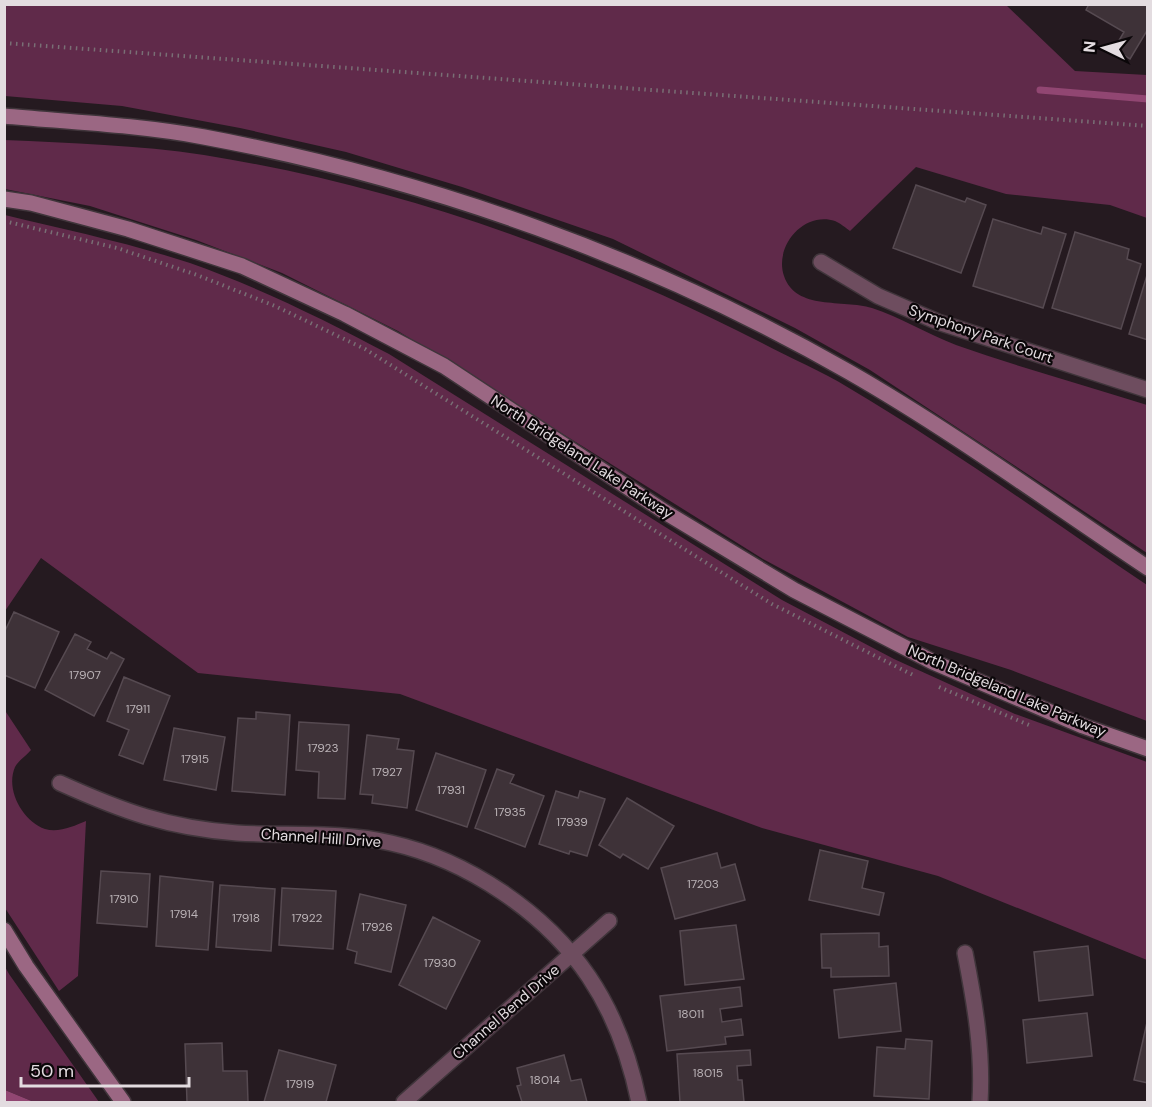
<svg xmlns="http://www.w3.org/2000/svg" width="1152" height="1107" viewBox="0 0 1152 1107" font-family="'DM Sans',sans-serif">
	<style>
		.green { fill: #602a4a }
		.water { fill: #914672 }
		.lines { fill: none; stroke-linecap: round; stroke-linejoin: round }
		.stream { stroke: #914672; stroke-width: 7 }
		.building { fill: #3e3238; stroke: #564a51; stroke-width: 1.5 }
		.street-casing { stroke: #40353b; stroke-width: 18 }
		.secondary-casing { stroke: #40353b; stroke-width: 18 }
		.path { stroke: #796f75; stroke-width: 4; stroke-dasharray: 1.5 4.5; stroke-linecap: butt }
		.street { stroke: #6e4d5f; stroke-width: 15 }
		.secondary { stroke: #9b6783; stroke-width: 15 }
		.labels { text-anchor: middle; stroke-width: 4.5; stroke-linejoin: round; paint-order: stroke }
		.number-label { font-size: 12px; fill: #bab2b6 }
		.street-label { font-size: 15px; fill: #e3dce0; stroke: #0b0709 }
	</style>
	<rect width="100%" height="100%" fill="#251a20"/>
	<path class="green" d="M4,5H1006L1075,71L1147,75V218L1110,205L1006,194L916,167L850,231C846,228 840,223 835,221C803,211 774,247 784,276C796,311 843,299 872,308C900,317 927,334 956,345C1018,367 1084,385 1147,405V553L870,370L795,328L613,239L462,187L346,152L240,128L122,106L5,96Z
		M4,140C71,143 138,145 204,155C398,186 586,253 760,342C790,358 821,371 849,388C952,449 1049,519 1147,585V721L1011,670L908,637L763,559L398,331L282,273L196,240L90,206L5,189Z
		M5,215C67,230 129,243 190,263C258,287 325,320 389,354L782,600L894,659L1015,714L1147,762V960L938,876L762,828L400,694L198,673L41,558L5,611Z
		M4,709L31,750C27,755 18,761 15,767C5,790 23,821 45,829C59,833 74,826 86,821L78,976L59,991L5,908Z
		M4,965L9,974L99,1102H34L5,1090Z"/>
	<path class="water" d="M4,1090H5L34,1102H5Z"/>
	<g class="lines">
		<path class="stream" d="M1040,90L1148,99"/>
	</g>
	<path class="building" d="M1089,4H1148V29L1130,59L1114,49L1124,32L1086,10Z
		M916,185L965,202L967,198L986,205L961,273L893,248Z
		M993,219L1041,234L1043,227L1066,234L1043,308L973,286Z
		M1075,232L1129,249L1127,259L1141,264L1121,329L1052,308Z
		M1148,272V340L1129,334Z
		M14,612L59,632L35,688L4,675V633Z
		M75,634L91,642L87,649L107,659L111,652L124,659L94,716L45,690Z
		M124,677L170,696L143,764L119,755L129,730L107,721Z
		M256,712L290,715L285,795L232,791L238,718L256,719Z
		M299,722L349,725L345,799L318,798L319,772L296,770Z
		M174,728L225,737L216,790L164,780Z
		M367,735L399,739L397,749L414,751L407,808L372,803L373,795L360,794Z
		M436,753L486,770L467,827L416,810Z
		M497,769L514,775L510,783L544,796L525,847L475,828Z
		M556,791L578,798L580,791L605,799L587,856L570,851L569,854L539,844Z
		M627,798L674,826L648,869L623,854L620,858L599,845Z
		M820,850L868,861L862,888L884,893L879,915L809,900Z
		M717,853L721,868L735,864L745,900L675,919L661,868Z
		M101,871L150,874L147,927L97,923Z
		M160,876L213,882L208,950L156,946Z
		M220,885L275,889L271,951L216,947Z
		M282,888L336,891L333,949L279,945Z
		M360,894L406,905L391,972L355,963L357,952L347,949Z
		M433,917L480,941L446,1009L399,985Z
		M736,925L744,979L685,985L680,931Z
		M879,933V947L888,946L889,976L831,977V968H822L821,934Z
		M1088,946L1093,995L1039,1001L1034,952Z
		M896,983L901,1031L839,1038L834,990Z
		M740,987L742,1006L720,1009L722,1022L741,1019L743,1035L725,1037L726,1044L667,1051L660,996Z
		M1087,1013L1092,1056L1027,1063L1023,1020Z
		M1148,1018V1083L1134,1080Z
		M906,1039L932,1041L929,1099L874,1096L877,1047L905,1049Z
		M222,1043L223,1071H247L248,1102H187L185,1044Z
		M279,1050L336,1065L326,1102H264Z
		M750,1050L751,1065L737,1066L738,1080H742L744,1102H680L677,1054Z
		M564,1055L571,1081L581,1079L587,1102H522L517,1086L521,1085L517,1068Z"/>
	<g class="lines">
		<defs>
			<path id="street" d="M821,262L878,296L938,322L1148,390
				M60,783C122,811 168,828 237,833C287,836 342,831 391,843C467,860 545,912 589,977C614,1014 630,1059 639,1102
				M965,953C975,1004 983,1051 980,1102
				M404,1102L609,921"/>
			<path id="secondary" d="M4,116C71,122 139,125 204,137C429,179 650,258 849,372C952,431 1049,502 1148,568
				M4,199L31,203L128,229L242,266L345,314L444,366L665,512L794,590L933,662L1083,726L1148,749
				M4,930L26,966L123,1102"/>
		</defs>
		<use href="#street" class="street-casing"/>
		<use href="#secondary" class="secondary-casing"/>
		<path class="path" d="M4,43L1148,126
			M4,221L117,248L197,275L275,306L365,349L772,604L913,675
			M939,687L1029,725"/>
		<use href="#street" class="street"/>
		<use href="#secondary" class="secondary"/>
	</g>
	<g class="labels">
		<g class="number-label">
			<text x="85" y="679">17907</text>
			<text x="138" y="713">17911</text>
			<text x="323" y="752">17923</text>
			<text x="195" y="763">17915</text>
			<text x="387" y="776">17927</text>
			<text x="451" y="794">17931</text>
			<text x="510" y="816">17935</text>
			<text x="572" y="826">17939</text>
			<text x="703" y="888">17203</text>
			<text x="124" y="903">17910</text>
			<text x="184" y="918">17914</text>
			<text x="246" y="922">17918</text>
			<text x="307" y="922">17922</text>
			<text x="377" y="931">17926</text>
			<text x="440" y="967">17930</text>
			<text x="691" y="1018">18011</text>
			<text x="708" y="1077">18015</text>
			<text x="545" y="1084">18014</text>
			<text x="300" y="1088">17919</text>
		</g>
		<g class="street-label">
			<text transform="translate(981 334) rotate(19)" y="5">Symphony Park Court</text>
			<text transform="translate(582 457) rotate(33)" y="5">North Bridgeland Lake Parkway</text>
			<text transform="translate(1007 691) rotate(23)" y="5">North Bridgeland Lake Parkway</text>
			<text transform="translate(321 838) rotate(4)" y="5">Channel Hill Drive</text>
			<text transform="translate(506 1012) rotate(-41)" y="5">Channel Bend Drive</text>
		</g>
	</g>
	<rect width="1152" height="1107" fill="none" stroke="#e3dce0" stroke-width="12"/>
	<g transform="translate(1104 48) rotate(275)" stroke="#0b0709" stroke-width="4.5" paint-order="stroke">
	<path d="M0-4.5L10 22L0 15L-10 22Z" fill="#e3dce0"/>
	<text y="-9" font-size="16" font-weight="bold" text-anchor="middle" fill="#e3dce0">N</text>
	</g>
	<path d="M21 1077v9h168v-9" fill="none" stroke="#e3dce0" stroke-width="3"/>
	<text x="30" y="1077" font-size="18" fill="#e3dce0" stroke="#0b0709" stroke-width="4.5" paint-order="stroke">50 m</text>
</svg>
